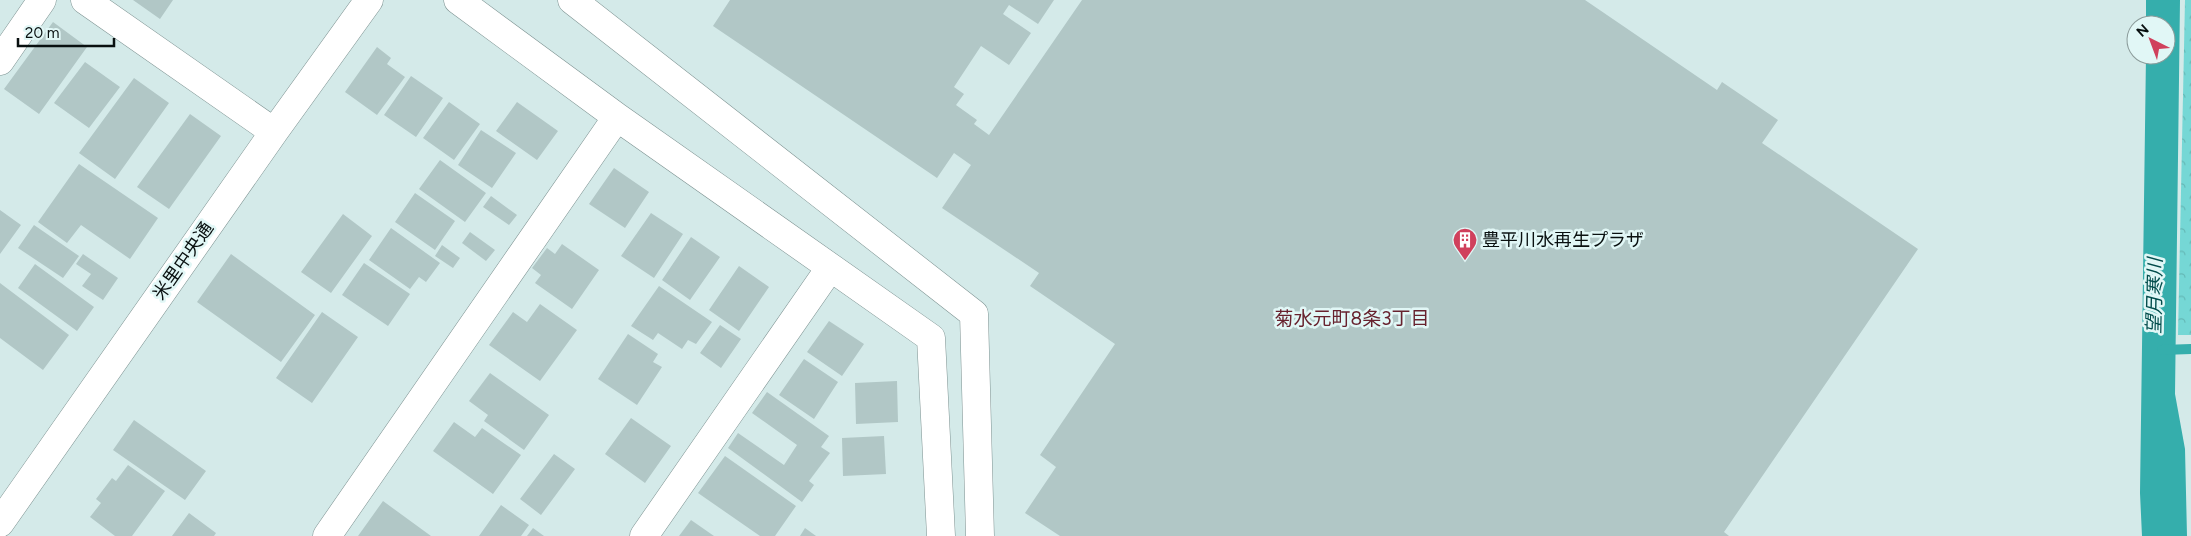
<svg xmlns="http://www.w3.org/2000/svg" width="2191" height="536" viewBox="0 0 2191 536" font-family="Figtree,'Noto Sans JP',sans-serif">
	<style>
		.park { fill: url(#park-crowns) }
		.water { fill: #35aeac }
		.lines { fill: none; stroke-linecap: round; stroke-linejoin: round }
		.stream { stroke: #35aeac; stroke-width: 10 }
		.building { fill: #b1c7c6 }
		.minor-casing { stroke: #7d9291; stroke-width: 29 }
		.minor { stroke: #fff; stroke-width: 28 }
		.labels { text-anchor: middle; stroke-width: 5; stroke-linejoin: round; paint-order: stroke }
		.poi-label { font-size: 18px; fill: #091010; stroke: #e1f7f6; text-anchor: start }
		.street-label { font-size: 18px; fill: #091010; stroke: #e1f7f6 }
		.water-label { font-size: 19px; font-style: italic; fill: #024c4b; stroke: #e1f7f6 }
		.neighbourhood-label { font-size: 19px; fill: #67222e; stroke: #e1f7f6 }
	</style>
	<defs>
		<pattern id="park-crowns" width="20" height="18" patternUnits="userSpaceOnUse" patternTransform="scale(1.25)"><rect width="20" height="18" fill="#75d7d5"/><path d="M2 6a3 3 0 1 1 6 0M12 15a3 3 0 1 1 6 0" fill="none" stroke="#64b8b6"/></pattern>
	</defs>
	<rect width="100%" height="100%" fill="#d4eae9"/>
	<path class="park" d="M2185,0H2191V335H2178Z"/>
	<path class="water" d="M2146,0H2180L2175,394L2185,449L2187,536H2142L2140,493L2146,55H2166V25H2146Z"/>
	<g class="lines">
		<path class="stream" d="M2162,350L2191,349"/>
	</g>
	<path class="building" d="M133,0H173L160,19Z
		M730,0H1054L1038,24L1009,5L1003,14L1031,33L1009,65L981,46L954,87L964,94L956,105L977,120L974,124L989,135L1082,0H1585L1717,90L1722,82L1778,120L1762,143L1918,249L1724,532L1729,536H1060L1025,513L1056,467L1040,455L1115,344L1030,286L1039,273L942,208L971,165L954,153L937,178L713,26Z
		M53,22L87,47L39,114L4,89Z
		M377,47L391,58L387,64L405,77L377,115L345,92Z
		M85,62L120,87L89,128L54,103Z
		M411,76L443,98L416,137L384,115Z
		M134,78L169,103L115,179L79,153Z
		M449,102L480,124L454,160L423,138Z
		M517,102L558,131L537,160L496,131Z
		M190,114L221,136L169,209L137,187Z
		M481,130L516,153L492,188L458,165Z
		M440,160L486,193L465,222L419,189Z
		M79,164L158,218L130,259L81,225L67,243L38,222Z
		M614,168L649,192L625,228L589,204Z
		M415,193L455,221L435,250L395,222Z
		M491,196L517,215L509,225L483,207Z
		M0,210L21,225L0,254Z
		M651,213L683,234L654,278L621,256Z
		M343,214L372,236L331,293L301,272Z
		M34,225L79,256L63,278L18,248Z
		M391,228L440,263L426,282L419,277L410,289L369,260Z
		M470,232L495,250L486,261L462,243Z
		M691,237L720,257L690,300L662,280Z
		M562,244L599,270L572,309L535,283L541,275L532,268L547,248L555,254Z
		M442,245L460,258L453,268L435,256Z
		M83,254L118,278L103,300L82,286L91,274L76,264Z
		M231,254L315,315L281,362L197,302Z
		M364,263L410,294L388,326L342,295Z
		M35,264L94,307L77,331L18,288Z
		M739,266L769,287L739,331L709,310Z
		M0,283L69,335L43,370L0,338Z
		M659,286L712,322L696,344L688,340L682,349L658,333L653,340L631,326Z
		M540,304L577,330L540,381L489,345L513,312L527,322Z
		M322,312L358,337L312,403L276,378Z
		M829,321L864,344L842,376L807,352Z
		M720,325L741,339L721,368L700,353Z
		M628,334L658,354L653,362L662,367L637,405L598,379Z
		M804,359L838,382L814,419L779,395Z
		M490,373L549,415L524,450L484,421L488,415L469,401Z
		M897,381L898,422L856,424L855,383Z
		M767,392L829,436L821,447L830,453L809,481L814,485L802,502L728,448L738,433L784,465L797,445L752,413Z
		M631,418L671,446L645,483L605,454Z
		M134,420L206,471L185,500L113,450Z
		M454,422L475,437L482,428L521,455L493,494L433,451Z
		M884,436L886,474L843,476L842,438Z
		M554,454L575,469L541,515L520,499Z
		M725,456L796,506L775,536H760L698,493Z
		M128,465L165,491L132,536H115L90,517L101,503L96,499L112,478L116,481Z
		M383,501L431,536H358Z
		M501,505L529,525L521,536H479Z
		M189,513L216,533L214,536H172Z
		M691,520L714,536H679Z
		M533,528L544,536H527Z
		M805,528L816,536H800Z"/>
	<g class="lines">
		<defs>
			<path id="minor" d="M85,0L274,132
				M458,0L617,117L931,338L941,536
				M572,0L974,314L980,536
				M0,61L42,0
				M0,523L274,132L369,0
				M327,536L617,117
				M644,536L830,268"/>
		</defs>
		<use href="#minor" class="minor-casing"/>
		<use href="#minor" class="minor"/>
	</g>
	<defs>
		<symbol id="building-pin" viewBox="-11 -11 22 30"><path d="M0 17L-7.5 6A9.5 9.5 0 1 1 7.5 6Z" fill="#d0405c" stroke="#e1f7f6"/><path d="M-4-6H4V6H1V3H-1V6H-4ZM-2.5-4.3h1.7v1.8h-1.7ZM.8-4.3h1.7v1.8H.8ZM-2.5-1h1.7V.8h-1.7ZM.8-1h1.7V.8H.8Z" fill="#fff"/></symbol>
	</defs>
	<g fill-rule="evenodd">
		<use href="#building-pin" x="1451" y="226" width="28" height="38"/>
	</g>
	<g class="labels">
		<g class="poi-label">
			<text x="1482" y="246">豊平川水再生プラザ</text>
		</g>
		<g class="street-label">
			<text transform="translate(183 261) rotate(-55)" y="6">米里中央通</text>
		</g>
		<g class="water-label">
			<text transform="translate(2154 296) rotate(-89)" y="7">望月寒川</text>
		</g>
		<g class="neighbourhood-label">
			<text x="1352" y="325">菊水元町8条3丁目</text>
		</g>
	</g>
	<g transform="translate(2151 40) rotate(318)"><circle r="24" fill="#e1f7f6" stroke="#8b9b9a"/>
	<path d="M0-4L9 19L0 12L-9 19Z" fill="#d0405c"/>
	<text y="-8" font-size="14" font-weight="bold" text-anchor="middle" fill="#091010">N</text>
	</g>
	<path d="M18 38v8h96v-8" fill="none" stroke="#091010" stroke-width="2.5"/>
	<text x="25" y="38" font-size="15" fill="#091010" stroke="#e1f7f6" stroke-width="4" paint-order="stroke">20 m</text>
</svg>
